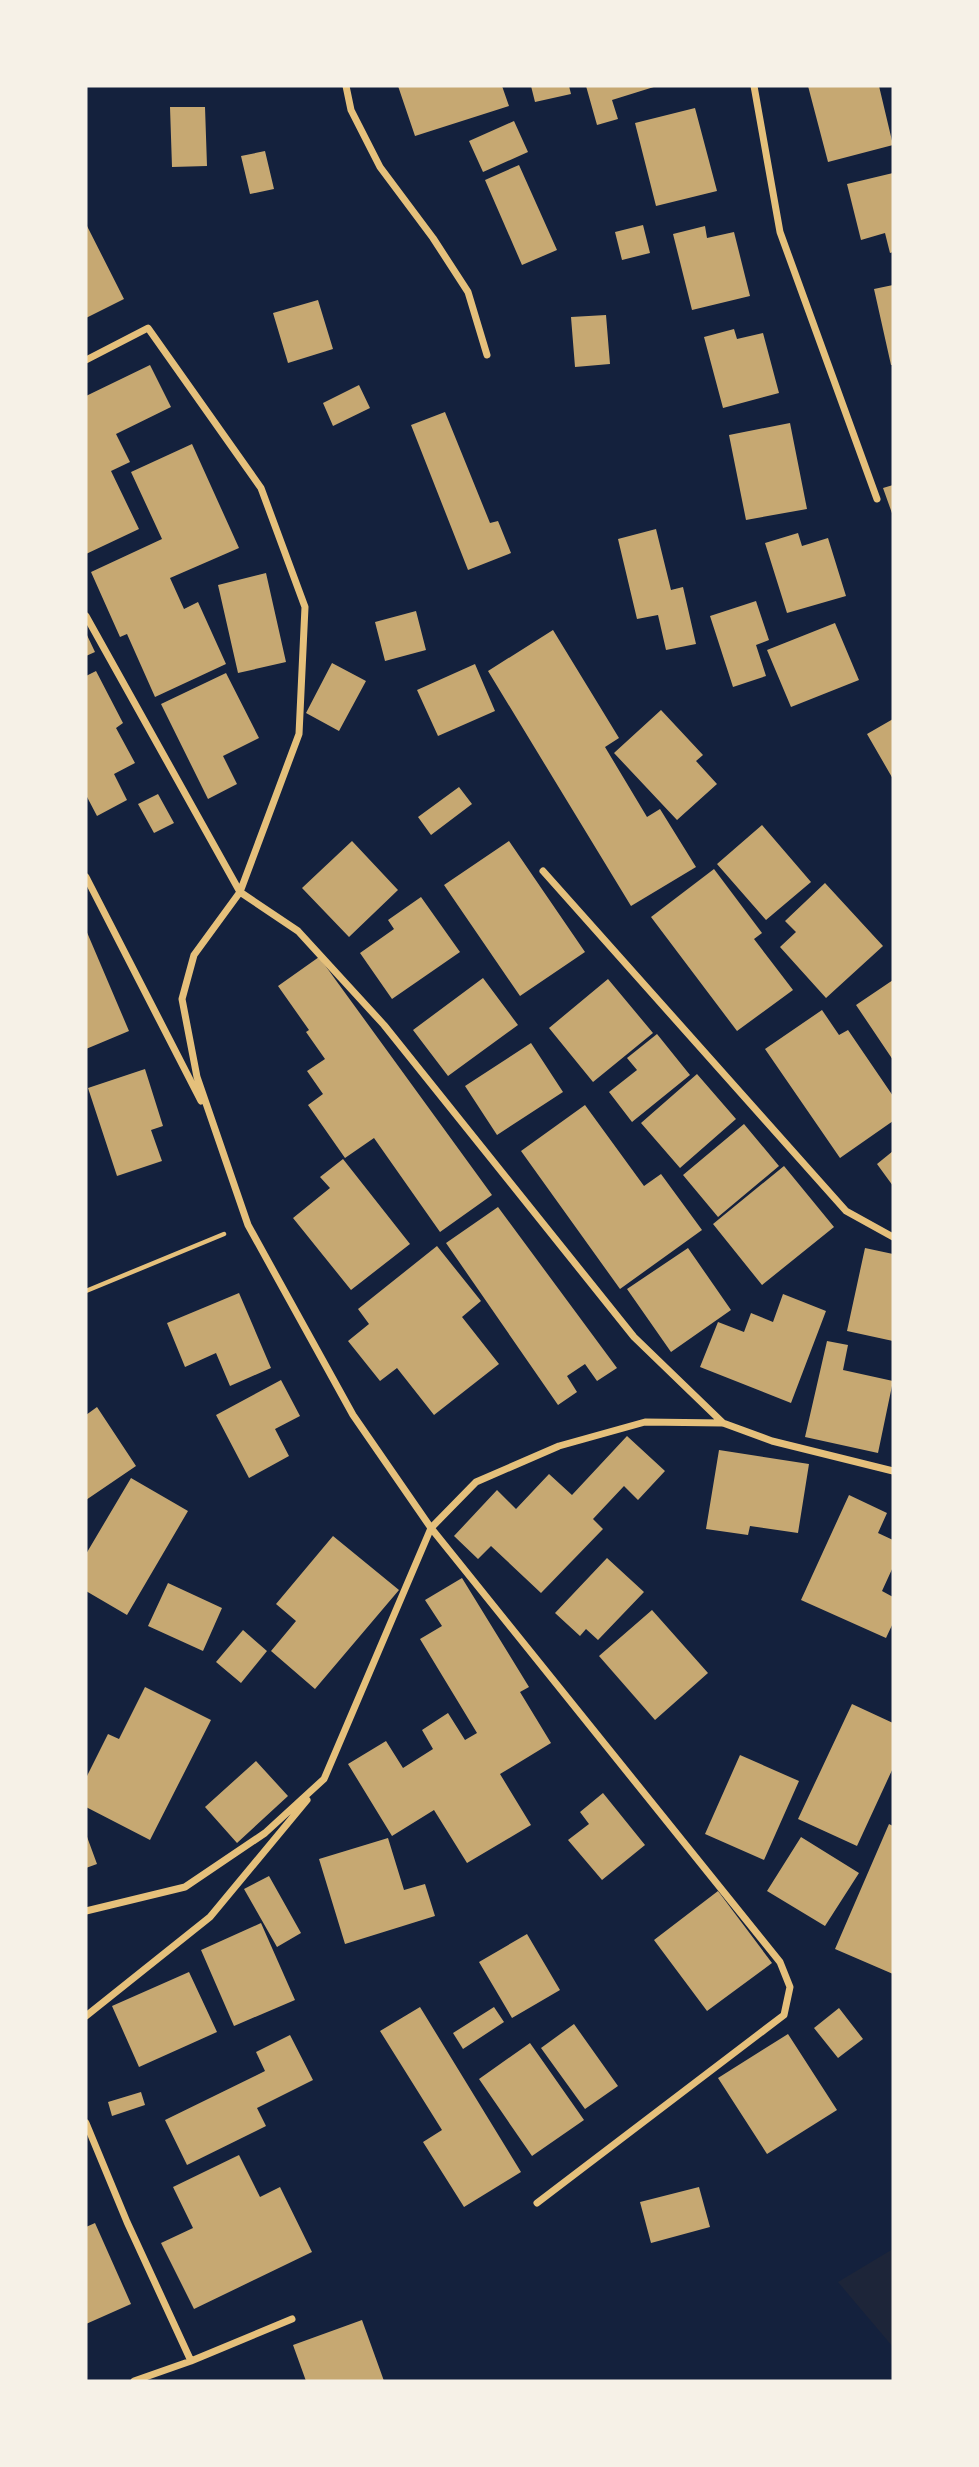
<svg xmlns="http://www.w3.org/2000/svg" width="979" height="2467" viewBox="0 0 979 2467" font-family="Roboto,sans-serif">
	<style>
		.green { fill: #1d2539 }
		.building { fill: #c6a872 }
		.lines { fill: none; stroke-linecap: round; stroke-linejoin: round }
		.path { stroke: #e5c07b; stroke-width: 4.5 }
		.minor { stroke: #e5c07b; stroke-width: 7 }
	</style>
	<rect width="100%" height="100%" fill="#14213d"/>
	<path class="green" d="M893,2249V2347L838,2282Z"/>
	<path class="building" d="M398,86H502L509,106L415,136Z
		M531,86H569L571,94L535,102Z
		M586,86H657L612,100L618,119L597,125Z
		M808,86H879L893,145L828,162Z
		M170,107H205L207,166L172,167Z
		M695,108L717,191L656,206L635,123Z
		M514,121L528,152L483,172L469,141Z
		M265,151L274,189L250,194L241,156Z
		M519,165L557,250L522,265L485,180Z
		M893,173V252L890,253L885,233L861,240L847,184Z
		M86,224L124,299L86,318Z
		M643,225L650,253L622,260L615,232Z
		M705,226L707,238L734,232L750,296L692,310L673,234Z
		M893,285V365H891L874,289Z
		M318,300L333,349L288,363L273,313Z
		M606,315L610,364L575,367L571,317Z
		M734,329L737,339L763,333L779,393L723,408L704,337Z
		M150,365L171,407L116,434L130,462L111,471L139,529L86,554V396Z
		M359,385L370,408L333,426L323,403Z
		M445,412L490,523L498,521L511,553L468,570L411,425Z
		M790,423L807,509L746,520L729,435Z
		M192,444L239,548L170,578L184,609L198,602L226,664L155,697L127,634L120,637L91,572L162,539L131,472Z
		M893,485V516L883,488Z
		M656,529L671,590L683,587L696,644L666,650L658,615L637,619L618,539Z
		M798,533L802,546L828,538L846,596L787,613L765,543Z
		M266,573L286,662L238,673L218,585Z
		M756,601L769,640L756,645L766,676L733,687L710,616Z
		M416,611L426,650L385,661L375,622Z
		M835,623L859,680L791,707L767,650Z
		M553,630L619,738L605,747L647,817L660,809L696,867L631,906L488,671Z
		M86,633L95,652L86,656Z
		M332,663L366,681L339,731L306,713Z
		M475,664L495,711L438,736L417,690Z
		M96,671L123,723L116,728L135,763L114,774L127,800L97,816L86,795V676Z
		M226,673L259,738L223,756L237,784L208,799L161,704Z
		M661,710L703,755L696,761L717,784L677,820L614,753Z
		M893,719V779L867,734Z
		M459,787L472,804L431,835L418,817Z
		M158,794L174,823L154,833L138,804Z
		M762,825L811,882L766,920L717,864Z
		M352,841L398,890L349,937L302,888Z
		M509,841L585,952L520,996L444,885Z
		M714,869L762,933L754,939L793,990L737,1031L651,917Z
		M825,883L883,946L826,998L780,947L796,932L785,921Z
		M421,897L460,952L392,999L360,953L394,929L388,920Z
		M86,930L129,1031L86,1049Z
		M319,957L492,1195L440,1232L374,1138L345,1158L308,1105L323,1094L307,1071L325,1059L306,1032L309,1030L278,986Z
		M483,978L518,1025L448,1076L413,1030Z
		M608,979L653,1033L593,1082L549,1028Z
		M893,980V1060L856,1005Z
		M822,1010L839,1035L848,1030L893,1096V1121L840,1158L765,1049Z
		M657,1034L690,1075L632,1122L609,1092L637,1070L627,1058Z
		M531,1043L563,1092L497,1135L465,1086Z
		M145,1069L163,1126L151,1130L162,1161L117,1176L88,1088Z
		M697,1074L736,1119L680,1168L641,1123Z
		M585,1105L644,1186L661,1174L702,1230L620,1289L521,1151Z
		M744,1124L779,1166L718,1217L683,1175Z
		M893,1151V1186L877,1164Z
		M343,1159L410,1244L351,1290L293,1218L330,1188L320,1177Z
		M784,1166L834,1227L762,1285L713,1224Z
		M498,1207L617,1368L597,1381L585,1364L567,1376L577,1392L558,1405L446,1243Z
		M437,1246L481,1301L462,1317L499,1364L434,1415L397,1368L380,1381L348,1341L369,1324L358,1309Z
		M688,1248L731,1310L671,1352L627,1289Z
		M865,1248L893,1254V1341L847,1331Z
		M239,1293L271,1368L230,1386L216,1353L185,1367L167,1323Z
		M783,1294L826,1311L791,1403L700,1367L718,1322L744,1332L751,1313L773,1322Z
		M827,1341L848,1345L843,1370L893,1381L878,1453L805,1437Z
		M281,1380L300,1416L275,1429L289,1456L249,1478L216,1415Z
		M97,1407L136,1466L86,1500V1415Z
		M627,1436L665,1471L638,1500L624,1486L593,1519L603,1529L541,1593L491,1546L478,1559L454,1536L497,1490L516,1509L549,1474L572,1495Z
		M719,1450L809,1464L798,1533L750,1526L748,1535L706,1529Z
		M131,1478L188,1511L127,1615L86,1591V1554Z
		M849,1495L887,1513L878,1533L893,1540V1567L882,1591L893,1597V1623L886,1638L801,1600Z
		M333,1536L399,1590L315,1689L271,1651L296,1621L276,1604Z
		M607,1558L644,1592L598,1640L586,1629L580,1636L555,1613Z
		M462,1578L529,1687L520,1692L551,1743L500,1774L531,1825L467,1863L434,1810L392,1836L348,1764L386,1741L403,1768L433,1749L422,1730L448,1713L465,1740L477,1733L420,1639L442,1626L425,1600Z
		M168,1583L222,1608L203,1651L148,1626Z
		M652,1610L708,1673L655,1720L599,1656Z
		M243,1630L267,1651L241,1683L216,1662Z
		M145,1687L211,1720L150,1840L86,1807V1778L108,1734L119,1739Z
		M852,1704L893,1723V1768L857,1846L798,1819Z
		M740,1755L799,1781L764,1860L705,1834Z
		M256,1761L288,1796L237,1843L205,1807Z
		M603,1793L645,1845L602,1880L568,1840L589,1824L580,1812Z
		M889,1824L893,1826V1974L835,1949Z
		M86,1834L97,1864L86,1868Z
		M801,1837L859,1873L825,1926L767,1891Z
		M388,1838L404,1890L425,1884L435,1916L345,1944L319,1859Z
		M269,1876L301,1933L277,1947L244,1889Z
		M718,1891L772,1963L707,2011L654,1940Z
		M261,1923L295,2000L234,2026L201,1950Z
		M527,1934L560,1990L512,2018L479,1962Z
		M189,1972L217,2032L139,2067L112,2006Z
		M420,2007L521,2172L464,2207L423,2142L442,2130L380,2031Z
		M494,2007L504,2022L463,2049L453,2033Z
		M839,2008L863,2039L838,2058L814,2028Z
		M574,2024L618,2086L585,2109L541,2048Z
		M788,2034L837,2110L767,2154L718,2078Z
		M290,2035L313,2080L257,2108L266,2126L187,2165L165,2120L265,2071L256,2052Z
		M530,2043L584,2120L532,2156L479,2079Z
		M141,2092L145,2105L112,2116L108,2102Z
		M239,2155L260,2197L280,2187L312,2252L194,2309L161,2243L193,2228L173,2187Z
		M699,2187L710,2227L651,2243L640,2202Z
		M95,2223L131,2304L86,2324V2227Z
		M362,2320L384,2381H306L293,2345Z"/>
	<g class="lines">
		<path class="path" d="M86,1291L224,1234"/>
		<path class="minor" d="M346,86L351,110L380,167L433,238L468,292L487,355
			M754,86L780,232L877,499
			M86,360L148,328L261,488L305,607L299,734L240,892L194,955L182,999L197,1077L248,1225L353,1415L431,1528L780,1962L790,1987L784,2015L537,2203
			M86,616L240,892L298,931L384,1025L634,1337L723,1423
			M543,871L846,1211L893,1237
			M86,877L201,1101
			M86,1911L185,1887L265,1833L324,1779L431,1528L476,1482L559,1446L645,1422L723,1423L772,1441L893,1471
			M86,2016L210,1917L307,1800
			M86,2123L127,2222L191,2361
			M134,2381L191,2361L292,2319"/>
	</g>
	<rect width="979" height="2467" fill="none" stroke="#f6f1e7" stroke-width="175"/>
</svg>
